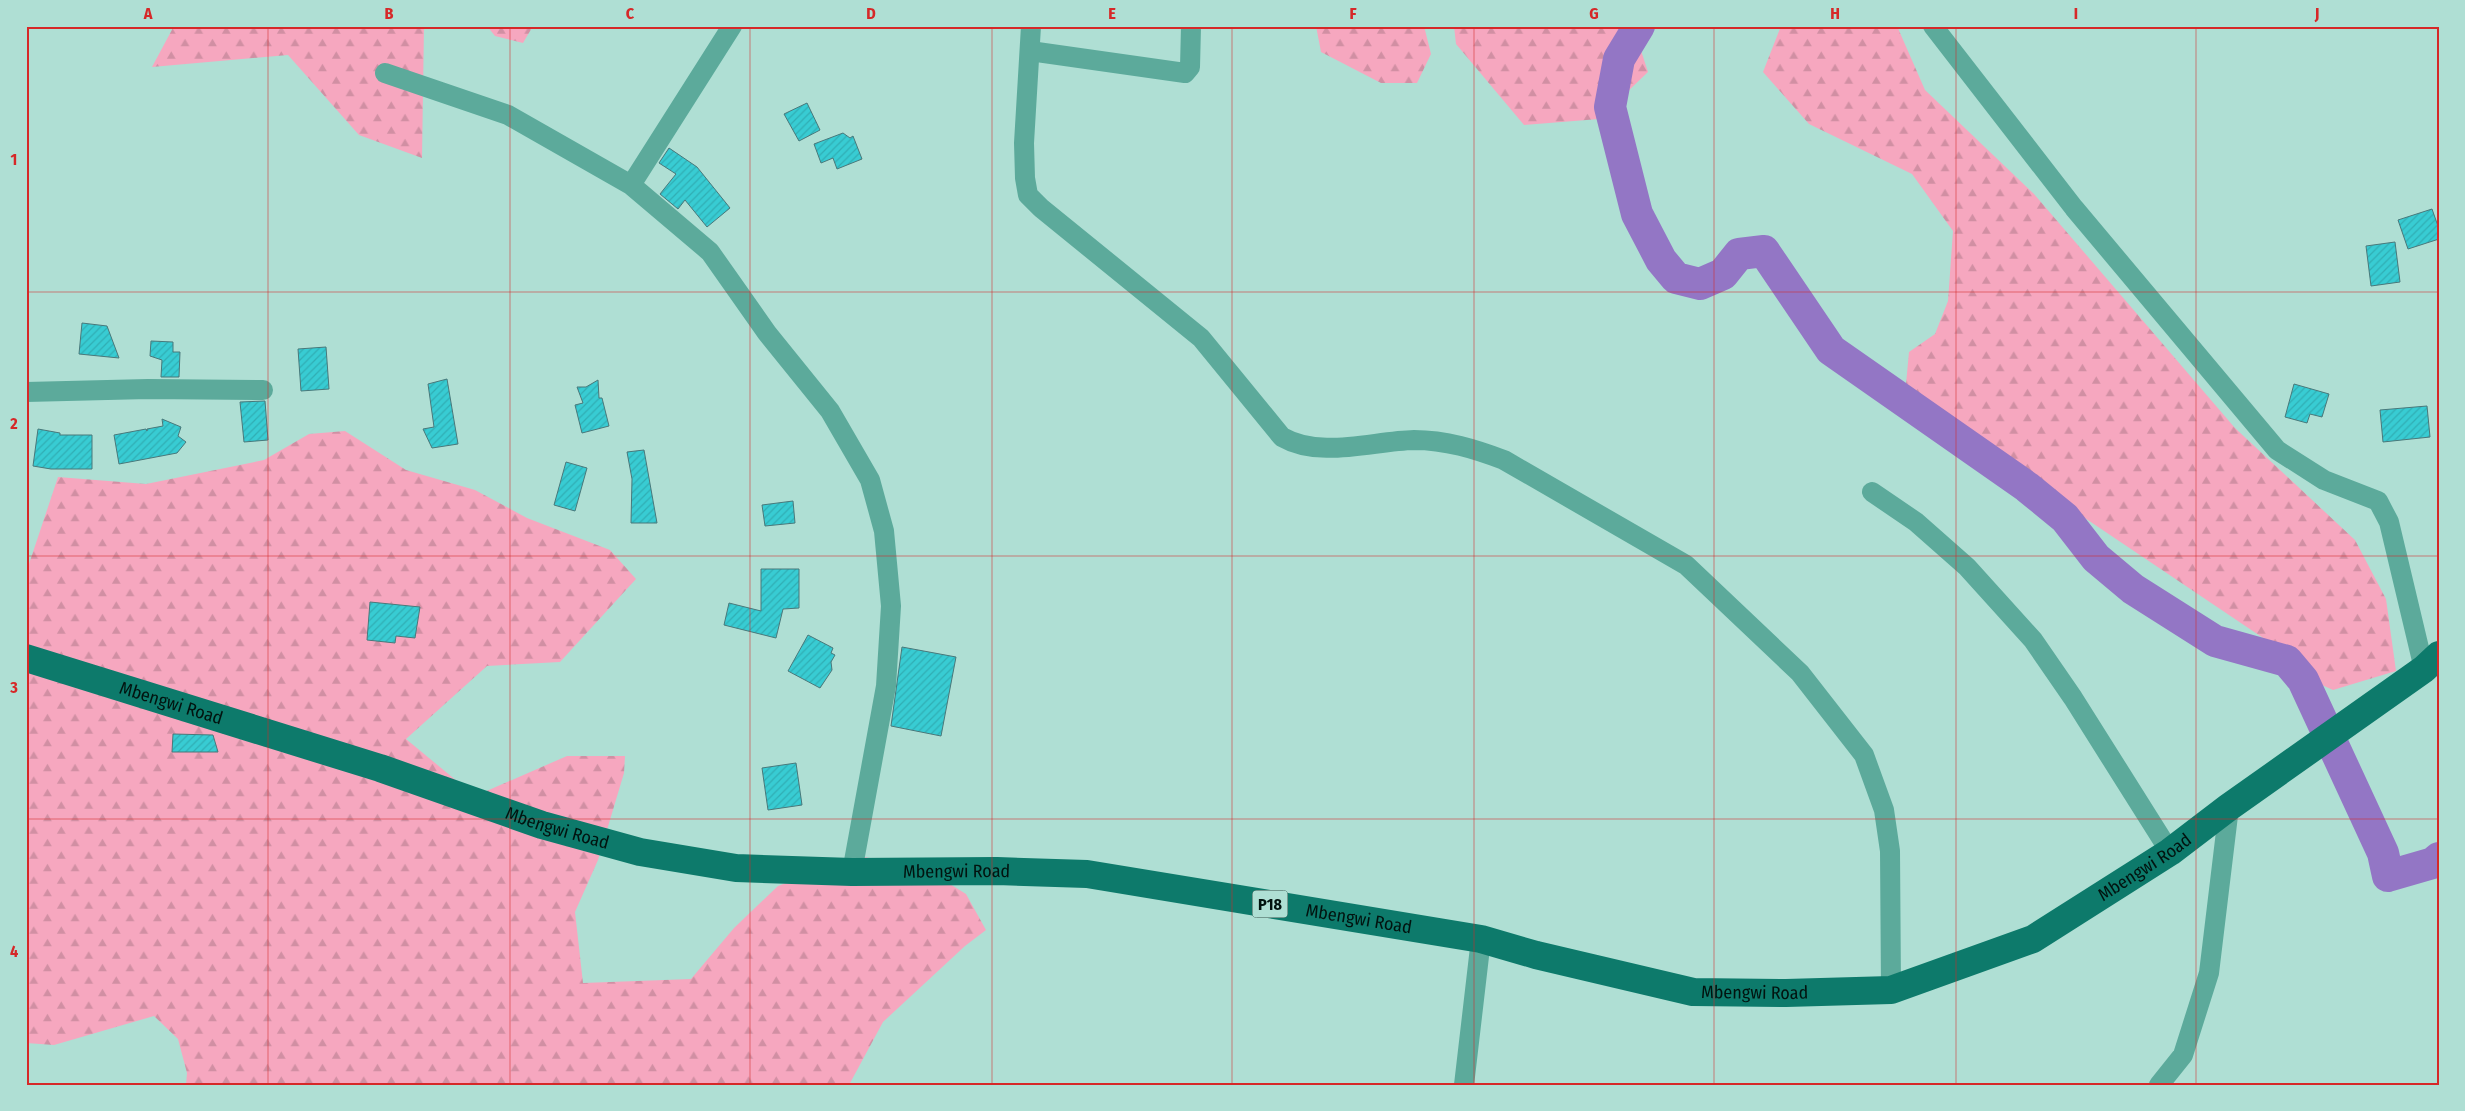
<svg xmlns="http://www.w3.org/2000/svg" width="2465" height="1111" viewBox="0 0 2465 1111" font-family="'Fira Sans Condensed',sans-serif">
	<style>
		.forest { fill: url(#forest-firs) }
		.lines { fill: none; stroke-linecap: round; stroke-linejoin: round }
		.river { stroke: #9376c5; stroke-width: 32 }
		.building { fill: url(#building-hatch); stroke: #49787a }
		.minor { stroke: #5caa9b; stroke-width: 20 }
		.primary { stroke: #0d7a6b; stroke-width: 28 }
		.grid { fill: none; stroke: #d62828; stroke-width: 1; stroke-opacity: 0.55 }
		.labels { text-anchor: middle; stroke-width: 4; stroke-linejoin: round; paint-order: stroke }
		.shield { fill: #afdfd4; stroke: #36504a; stroke-width: 1 }
		.shield-label { font-size: 16px; font-weight: bold; fill: #02130f }
		.street-label { font-size: 18px; fill: #02130f; stroke: #afdfd4 }
		.neatline { fill: none; stroke: #d62828; stroke-width: 2 }
		.grid-label { font-size: 16px; text-anchor: middle; font-weight: bold; fill: #d62828 }
	</style>
	<defs>
		<pattern id="forest-firs" width="22" height="20" patternUnits="userSpaceOnUse" patternTransform="scale(1.25)"><rect width="22" height="20" fill="#f6a7bf"/><path d="M5 1l3.5 6h-7zM16 11l3.5 6h-7z" fill="#d18fa3"/></pattern>
		<pattern id="building-hatch" width="6" height="6" patternUnits="userSpaceOnUse" patternTransform="scale(1.25)"><rect width="6" height="6" fill="#38ccd3"/><path d="M-1 1l2-2M0 6l6-6M5 7l2-2" fill="none" stroke="#30aeb4"/></pattern>
	</defs>
	<rect width="100%" height="100%" fill="#afdfd4"/>
	<path class="forest" d="M174,26H424L422,158L359,135L288,55L152,67Z
		M487,26H533L523,43L495,36Z
		M1316,26H1424L1431,54L1417,83H1381L1321,52Z
		M1454,26H1633L1648,72L1599,119L1524,125L1456,44Z
		M1781,26H1897L1925,90L2034,194L2235,428L2355,540L2386,599L2396,671L2333,690L2302,676L2281,650L1957,432L1906,384L1909,352L1935,334L1948,301L1953,231L1912,174L1809,124L1763,72Z
		M345,431L406,470L475,490L527,518L610,550L636,579L560,662L487,666L406,739L475,796L567,756H625L624,773L598,860L575,912L583,983L691,979L734,928L778,886L857,856L921,866L966,894L986,930L965,946L883,1022L849,1085H186L187,1073L178,1039L154,1016L54,1045L26,1043V573L58,477L146,484L264,460L309,434Z"/>
	<g class="lines">
		<path class="river" d="M1639,26L1619,59L1610,107L1637,214L1661,260L1676,278L1700,284L1723,274L1739,254L1764,251L1831,350L2027,487L2065,518L2096,558L2133,589L2215,641L2287,661L2303,680L2383,853L2388,876L2433,863L2439,858"/>
	</g>
	<path class="building" d="M807,103L820,130L799,141L784,114Z
		M843,133L850,138L853,136L862,159L837,169L833,158L821,163L814,144Z
		M669,148L697,167L730,208L707,227L685,200L678,209L660,194L676,174L659,163Z
		M2432,209L2439,229V239L2408,249L2398,220Z
		M2395,242L2400,282L2371,286L2366,246Z
		M82,323L107,326L119,358L79,354Z
		M151,341L173,342V352H180L179,377H161L162,360L150,356Z
		M326,347L329,389L301,391L298,349Z
		M447,379L458,444L432,448L423,429L434,427L428,384Z
		M598,380L599,398H602L609,426L582,433L575,405L583,403L577,387H586Z
		M2294,384L2329,394L2322,417L2310,414L2307,423L2285,417Z
		M265,401L268,440L244,442L240,402Z
		M2427,406L2430,437L2383,442L2380,410Z
		M162,419L181,427L178,436L186,442L177,453L119,464L114,435L146,429L147,431V429L163,426Z
		M38,429L60,433V435H92V469H51L33,466Z
		M644,450L657,523H631L632,479L627,452Z
		M566,462L587,468L575,511L554,505Z
		M793,501L795,523L765,526L762,505Z
		M761,569H799V608L783,609L776,638L724,625L729,603L761,611Z
		M370,602L420,607L415,638L396,636L395,643L367,640Z
		M808,635L833,648L831,653L835,655L831,662L832,670L820,688L788,671Z
		M902,647L956,657L941,736L891,726Z
		M173,734L213,735L218,752H172Z
		M796,763L802,805L768,810L762,768Z"/>
	<g class="lines">
		<path class="minor" d="M1031,26L1024,143L1025,178L1028,195L1041,208L1201,338L1282,437C1320,459 1372,441 1414,440C1446,440 1475,449 1504,460L1686,565L1800,673L1864,755L1884,810L1890,851L1891,990
			M1933,26L2074,208L2277,450L2324,480L2378,501L2389,522L2424,669
			M1030,51L1185,73L1190,67L1191,26
			M385,73L508,115L631,185L710,252L767,333L830,411L870,480L884,531L891,606L886,686L852,872
			M631,185L732,26
			M26,392L148,389L263,390
			M1872,492L1916,522L1967,567L2033,640L2073,698L2170,852
			M1464,1085L1481,939
			M2159,1085L2183,1055L2209,973L2229,807"/>
		<path class="primary" id="s1" d="M26,658L380,768L542,825L640,852L736,868L852,872L997,871L1087,874L1481,939L1536,955L1693,992L1786,993L1891,990L2033,939L2170,852L2229,807L2424,669L2439,655"/>
	</g>
	<path class="grid" d="M268,26V1085M510,26V1085M750,26V1085M992,26V1085M1232,26V1085M1474,26V1085M1714,26V1085M1956,26V1085M2196,26V1085M26,292H2439M26,556H2439M26,819H2439"/>
	<g class="labels">
		<rect class="shield" x="1252.5" y="890.5" width="35" height="27" rx="4"/>
		<g class="shield-label">
			<text x="1270" y="910">P18</text>
		</g>
		<g class="street-label">
			<text dy="6" stroke="none"><textPath href="#s1" startOffset="152">Mbengwi Road</textPath></text>
			<text dy="6" stroke="none"><textPath href="#s1" startOffset="558">Mbengwi Road</textPath></text>
			<text dy="6" stroke="none"><textPath href="#s1" startOffset="2192">Mbengwi Road</textPath></text>
			<text dy="6" stroke="none"><textPath href="#s1" startOffset="962">Mbengwi Road</textPath></text>
			<text dy="6" stroke="none"><textPath href="#s1" startOffset="1368">Mbengwi Road</textPath></text>
			<text dy="6" stroke="none"><textPath href="#s1" startOffset="1772">Mbengwi Road</textPath></text>
		</g>
	</g>
	<rect width="2465" height="1111" fill="none" stroke="#afdfd4" stroke-width="55"/>
	<rect x="28" y="28" width="2410" height="1056" class="neatline"/>
	<g class="grid-label">
		<text x="148" y="19">A</text>
		<text x="389" y="19">B</text>
		<text x="630" y="19">C</text>
		<text x="871" y="19">D</text>
		<text x="1112" y="19">E</text>
		<text x="1353" y="19">F</text>
		<text x="1594" y="19">G</text>
		<text x="1835" y="19">H</text>
		<text x="2076" y="19">I</text>
		<text x="2317" y="19">J</text>
		<text x="14" y="165">1</text>
		<text x="14" y="429">2</text>
		<text x="14" y="693">3</text>
		<text x="14" y="957">4</text>
	</g>
</svg>
